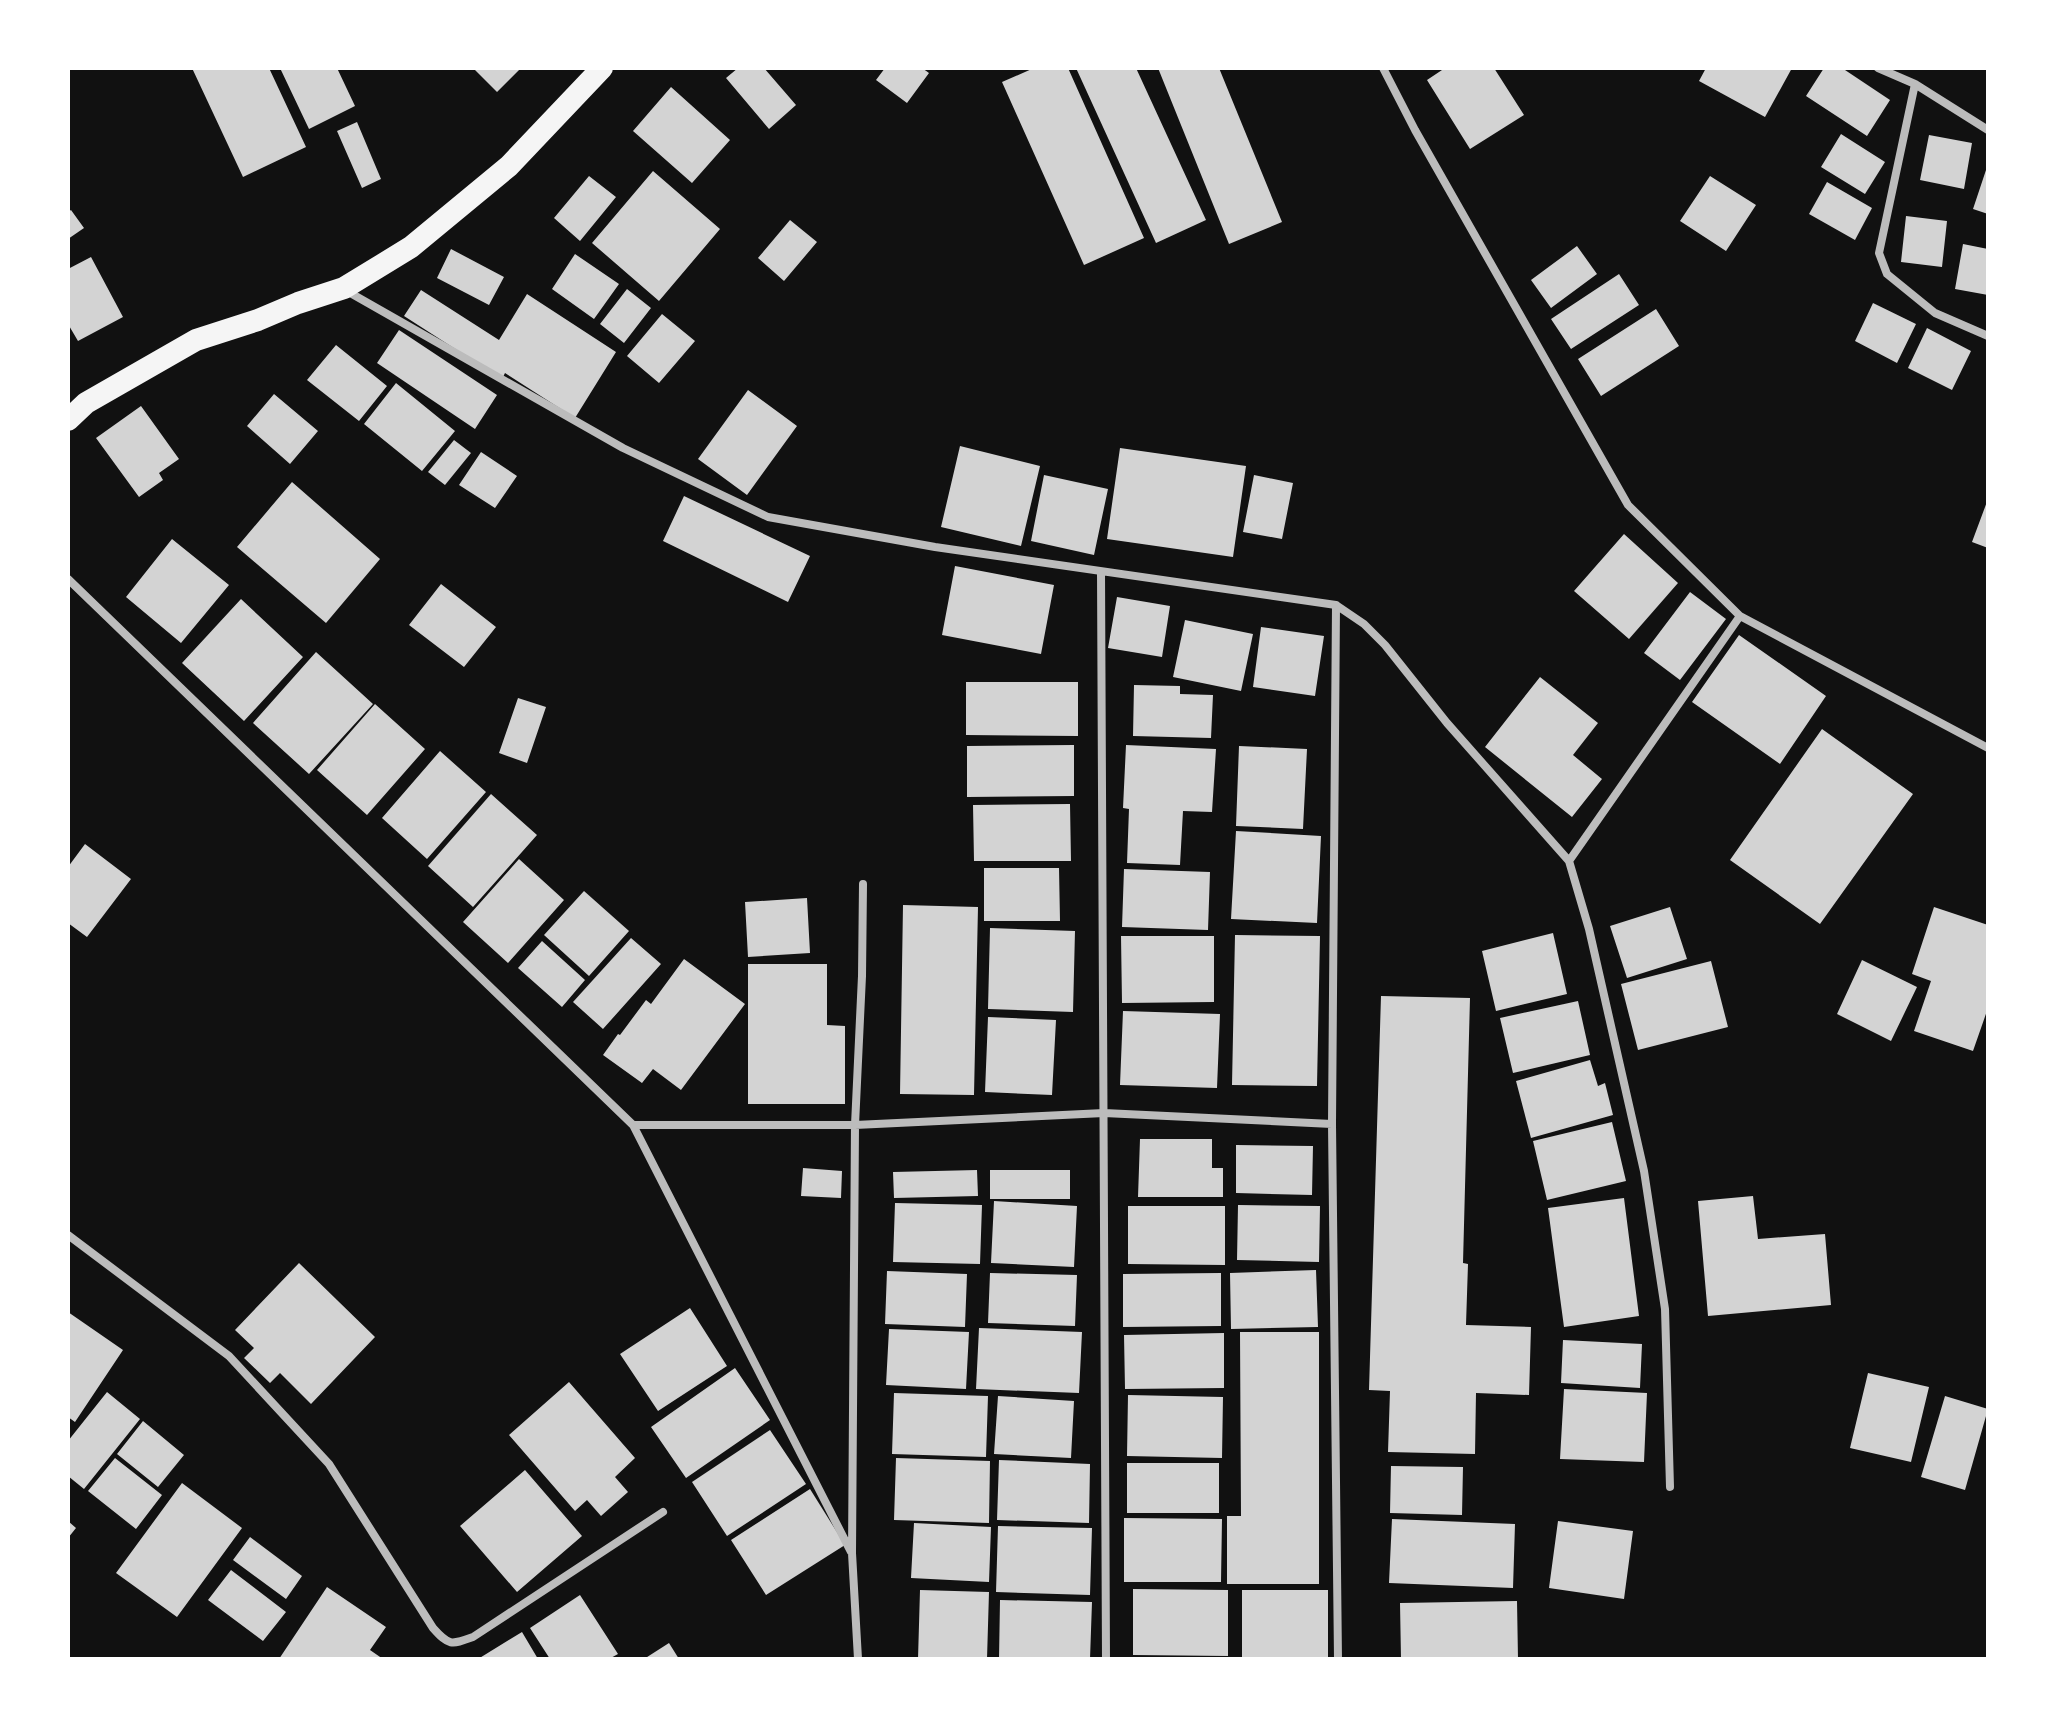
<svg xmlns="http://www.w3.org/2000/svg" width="2056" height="1727" viewBox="0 0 2056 1727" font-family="Ubuntu,sans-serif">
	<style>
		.building { fill: #d3d3d3 }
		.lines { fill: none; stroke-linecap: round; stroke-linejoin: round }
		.minor { stroke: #bcbcbc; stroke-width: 8 }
		.trunk { stroke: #f5f5f5; stroke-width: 22 }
	</style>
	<rect width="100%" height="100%" fill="#111"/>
	<path class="building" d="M192,68H269L306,147L243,177Z
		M280,68H337L355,106L309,129Z
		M473,68H521L497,92Z
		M738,68H764L796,105L769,129L726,78Z
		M885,68H922L929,73L907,103L876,80Z
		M1034,68H1068L1144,238L1084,265L1002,82Z
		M1076,68H1136L1206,220L1156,243Z
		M1158,68H1219L1282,222L1229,244Z
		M1445,68H1494L1524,115L1470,149L1427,80Z
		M1706,68H1792L1765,117L1699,81Z
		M1824,68H1842L1890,100L1867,136L1806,96Z
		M671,87L730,140L692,183L633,131Z
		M357,122L381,179L362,188L337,131Z
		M1841,134L1885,162L1865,194L1821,167Z
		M1929,135L1972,143L1964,189L1920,180Z
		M1988,164V214L1973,209Z
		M653,171L720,229L659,301L592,243Z
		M589,176L616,197L580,241L554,218Z
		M1710,176L1756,205L1726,251L1680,221Z
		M1827,182L1872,208L1855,240L1809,214Z
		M71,210L84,228L68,239V212Z
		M1906,216L1947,221L1942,267L1901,262Z
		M790,220L817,242L784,281L758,258Z
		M1963,244L1988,249V295L1955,289Z
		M1577,246L1597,274L1551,308L1531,280Z
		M451,249L504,277L489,305L437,278Z
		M575,254L619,284L594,319L552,289Z
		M91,257L123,317L78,341L68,324V269Z
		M1619,274L1639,305L1571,349L1551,319Z
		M627,289L651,308L624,343L600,324Z
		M421,290L499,340L527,294L616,352L575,418L505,373L502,379L404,316Z
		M1873,303L1916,324L1897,363L1855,341Z
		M1656,309L1679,346L1601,396L1578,359Z
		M662,314L695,341L659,383L627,356Z
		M1927,328L1971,351L1952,390L1908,368Z
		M399,330L497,395L475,429L377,363Z
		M336,345L387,386L359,421L307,380Z
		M396,383L455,431L422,471L364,424Z
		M748,390L797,426L747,495L698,459Z
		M274,394L318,431L290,464L247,426Z
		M141,406L179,459L159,473L163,480L139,497L96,438Z
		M454,440L471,453L445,485L428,472Z
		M960,446L1040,466L1021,546L941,527Z
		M1120,448L1246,466L1233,557L1107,539Z
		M481,452L517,476L495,508L459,485Z
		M1044,475L1108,489L1094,555L1031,541Z
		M1254,475L1293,483L1282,539L1243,532Z
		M292,482L380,559L326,623L237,547Z
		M684,496L810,556L788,602L663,541Z
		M1988,499V548L1972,542Z
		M1624,534L1678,583L1629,639L1574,591Z
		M172,539L229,585L181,643L126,597Z
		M955,566L1054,585L1041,654L942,635Z
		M441,584L496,627L464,667L409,625Z
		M1690,592L1726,619L1680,680L1644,653Z
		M1117,597L1170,606L1162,657L1108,648Z
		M241,599L303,657L244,721L182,663Z
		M1185,620L1253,634L1241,691L1173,677Z
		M1261,627L1324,636L1315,696L1253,687Z
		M1739,635L1826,696L1780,764L1692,702Z
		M316,652L373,704L309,774L253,723Z
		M1540,677L1598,723L1573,755L1602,779L1572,817L1485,747Z
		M966,682H1078V736L966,735Z
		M1134,685L1180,686V694L1213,695L1211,738L1133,736Z
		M518,698L546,707L527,763L499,753Z
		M375,704L425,749L367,815L317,770Z
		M1822,729L1913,794L1820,924L1730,860Z
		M1074,745V796L967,797V746Z
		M1126,745L1216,749L1212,812L1183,811L1180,865L1127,863L1129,809L1123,808Z
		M1239,746L1307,749L1303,829L1236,826Z
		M440,751L486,792L427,859L382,818Z
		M491,794L537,835L473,907L428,866Z
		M1070,804L1071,861H974L973,805Z
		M1236,831L1321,836L1317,923L1231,919Z
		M85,844L131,879L87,937L68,923V867Z
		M519,859L564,900L508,963L463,922Z
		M984,868H1059L1060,921H984Z
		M1124,869L1210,872L1208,930L1122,927Z
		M584,891L629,931L589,976L544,935Z
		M807,898L810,953L748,957L745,902Z
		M903,905L978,907L974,1095L900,1094Z
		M1670,907L1687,959L1627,978L1610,926Z
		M1934,907L1988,925V1008L1973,1051L1914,1031L1931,981L1912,974Z
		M990,928L1075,931L1073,1012L988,1009Z
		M1553,933L1567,994L1496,1011L1482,951Z
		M1235,935L1320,936L1317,1086L1232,1085Z
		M1121,936H1214V1002L1122,1003Z
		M631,938L661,964L603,1029L573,1002Z
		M542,941L585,980L562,1007L518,968Z
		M684,959L745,1004L681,1090L653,1069L642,1083L603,1055L618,1034L620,1035L623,1031L646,1000L651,1004Z
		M1862,960L1917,987L1891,1041L1837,1014Z
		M1711,961L1728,1027L1638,1050L1621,984Z
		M748,964H827V1025L845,1026V1104H748Z
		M1381,996L1470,998L1463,1263L1468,1264L1466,1325L1531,1327L1529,1395L1476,1393L1475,1454L1388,1452L1390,1391L1369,1390Z
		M1578,1001L1590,1055L1513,1073L1500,1018Z
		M1123,1011L1220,1014L1217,1088L1120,1085Z
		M988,1017L1056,1020L1052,1095L985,1092Z
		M1590,1060L1598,1086L1605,1083L1613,1115L1531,1138L1516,1081Z
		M1612,1122L1626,1181L1547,1200L1533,1141Z
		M1140,1139H1212V1168H1223V1197H1138Z
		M1236,1145L1313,1146L1312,1195L1236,1193Z
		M803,1168L842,1171L841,1198L801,1196Z
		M977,1170L978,1196L894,1198L893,1172Z
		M990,1170H1070V1199H990Z
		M1753,1196L1758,1239L1825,1234L1831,1305L1708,1316L1698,1201Z
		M1624,1198L1639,1316L1564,1327L1548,1208Z
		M994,1201L1077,1206L1074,1267L991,1263Z
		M895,1203L982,1205L980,1264L893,1262Z
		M1238,1205L1320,1206L1319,1262L1237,1260Z
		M1128,1206H1225V1265L1128,1264Z
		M299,1263L375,1337L311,1404L280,1373L270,1383L244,1358L254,1348L235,1330Z
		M1316,1270L1318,1327L1231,1329L1230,1273Z
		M887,1271L967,1274L965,1327L885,1324Z
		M990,1273L1077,1275L1075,1326L988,1323Z
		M1221,1273V1326L1123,1327V1274Z
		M690,1308L727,1366L658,1411L620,1354Z
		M68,1312L123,1350L75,1422L68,1417Z
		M979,1328L1082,1332L1079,1393L976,1389Z
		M889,1329L969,1332L966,1389L886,1385Z
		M1240,1332H1319V1584H1227V1516H1241Z
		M1224,1333V1388L1125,1389L1124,1335Z
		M1563,1340L1642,1344L1640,1388L1561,1383Z
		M735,1368L770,1420L686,1478L651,1427Z
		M1868,1373L1929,1387L1911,1462L1850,1448Z
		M569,1382L635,1458L615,1477L628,1492L601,1516L587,1500L575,1511L509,1435Z
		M1564,1389L1647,1393L1644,1462L1560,1459Z
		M107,1392L140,1419L84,1489L68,1476V1441Z
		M894,1393L988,1396L986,1457L892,1454Z
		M1128,1395L1223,1397L1222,1458L1127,1456Z
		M998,1396L1074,1401L1071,1458L994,1454Z
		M1945,1396L1988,1409L1965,1490L1921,1477Z
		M143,1421L184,1455L158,1487L117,1454Z
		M770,1430L806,1484L727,1536L692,1482Z
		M115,1458L162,1495L136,1529L88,1491Z
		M896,1458L990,1461L989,1523L894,1520Z
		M999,1460L1090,1464L1089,1523L997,1520Z
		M1127,1463H1219V1513H1127Z
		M1391,1466L1463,1467L1462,1515L1390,1513Z
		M525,1470L582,1536L517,1592L460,1526Z
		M182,1483L242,1528L177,1617L116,1573Z
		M810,1489L845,1545L766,1595L731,1540Z
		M1124,1518L1222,1519L1221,1582H1124Z
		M1392,1519L1515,1524L1513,1588L1389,1583Z
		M68,1521L76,1528L68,1538Z
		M1558,1521L1633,1531L1624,1599L1549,1588Z
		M914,1523L991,1527L989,1582L911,1578Z
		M998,1526L1092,1528L1090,1595L996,1592Z
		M250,1537L302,1576L286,1599L233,1560Z
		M231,1570L286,1612L263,1641L208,1600Z
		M327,1587L386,1627L370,1650L383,1659H279Z
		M1133,1589L1228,1590V1656L1133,1655Z
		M920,1590L989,1592L987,1659H918Z
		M1242,1590H1328V1659H1242Z
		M580,1595L618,1654L609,1659H550L530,1628Z
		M1000,1600L1092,1602L1090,1659H999Z
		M1517,1601L1518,1659H1401L1400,1603Z
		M522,1632L538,1659H478Z
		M669,1643L679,1659H644Z"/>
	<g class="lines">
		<path class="minor" d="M1383,68L1415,130L1628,505L1740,616L1988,748
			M1878,68L1915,84L1988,130
			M1915,84L1879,253L1887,274L1935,313L1988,336
			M345,290L623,448L768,517L935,547L1336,605L1364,624L1385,645L1447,723L1569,861L1589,929L1644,1171L1665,1309L1670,1487
			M1101,572L1106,1659
			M68,579L633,1125H855L1104,1113L1332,1124
			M1336,605L1332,1124L1338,1659
			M1569,861L1740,616
			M633,1125L851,1552
			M68,1235L229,1356L329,1464L433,1628C449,1646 451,1645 473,1637L663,1512
			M858,1659L852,1553L855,1125L862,976L863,884"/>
		<path class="trunk" d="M68,420L86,403L196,340L258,320L298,303L344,288L411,247L509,166L602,68"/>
	</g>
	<rect width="2056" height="1727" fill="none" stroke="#ffffff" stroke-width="140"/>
</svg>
